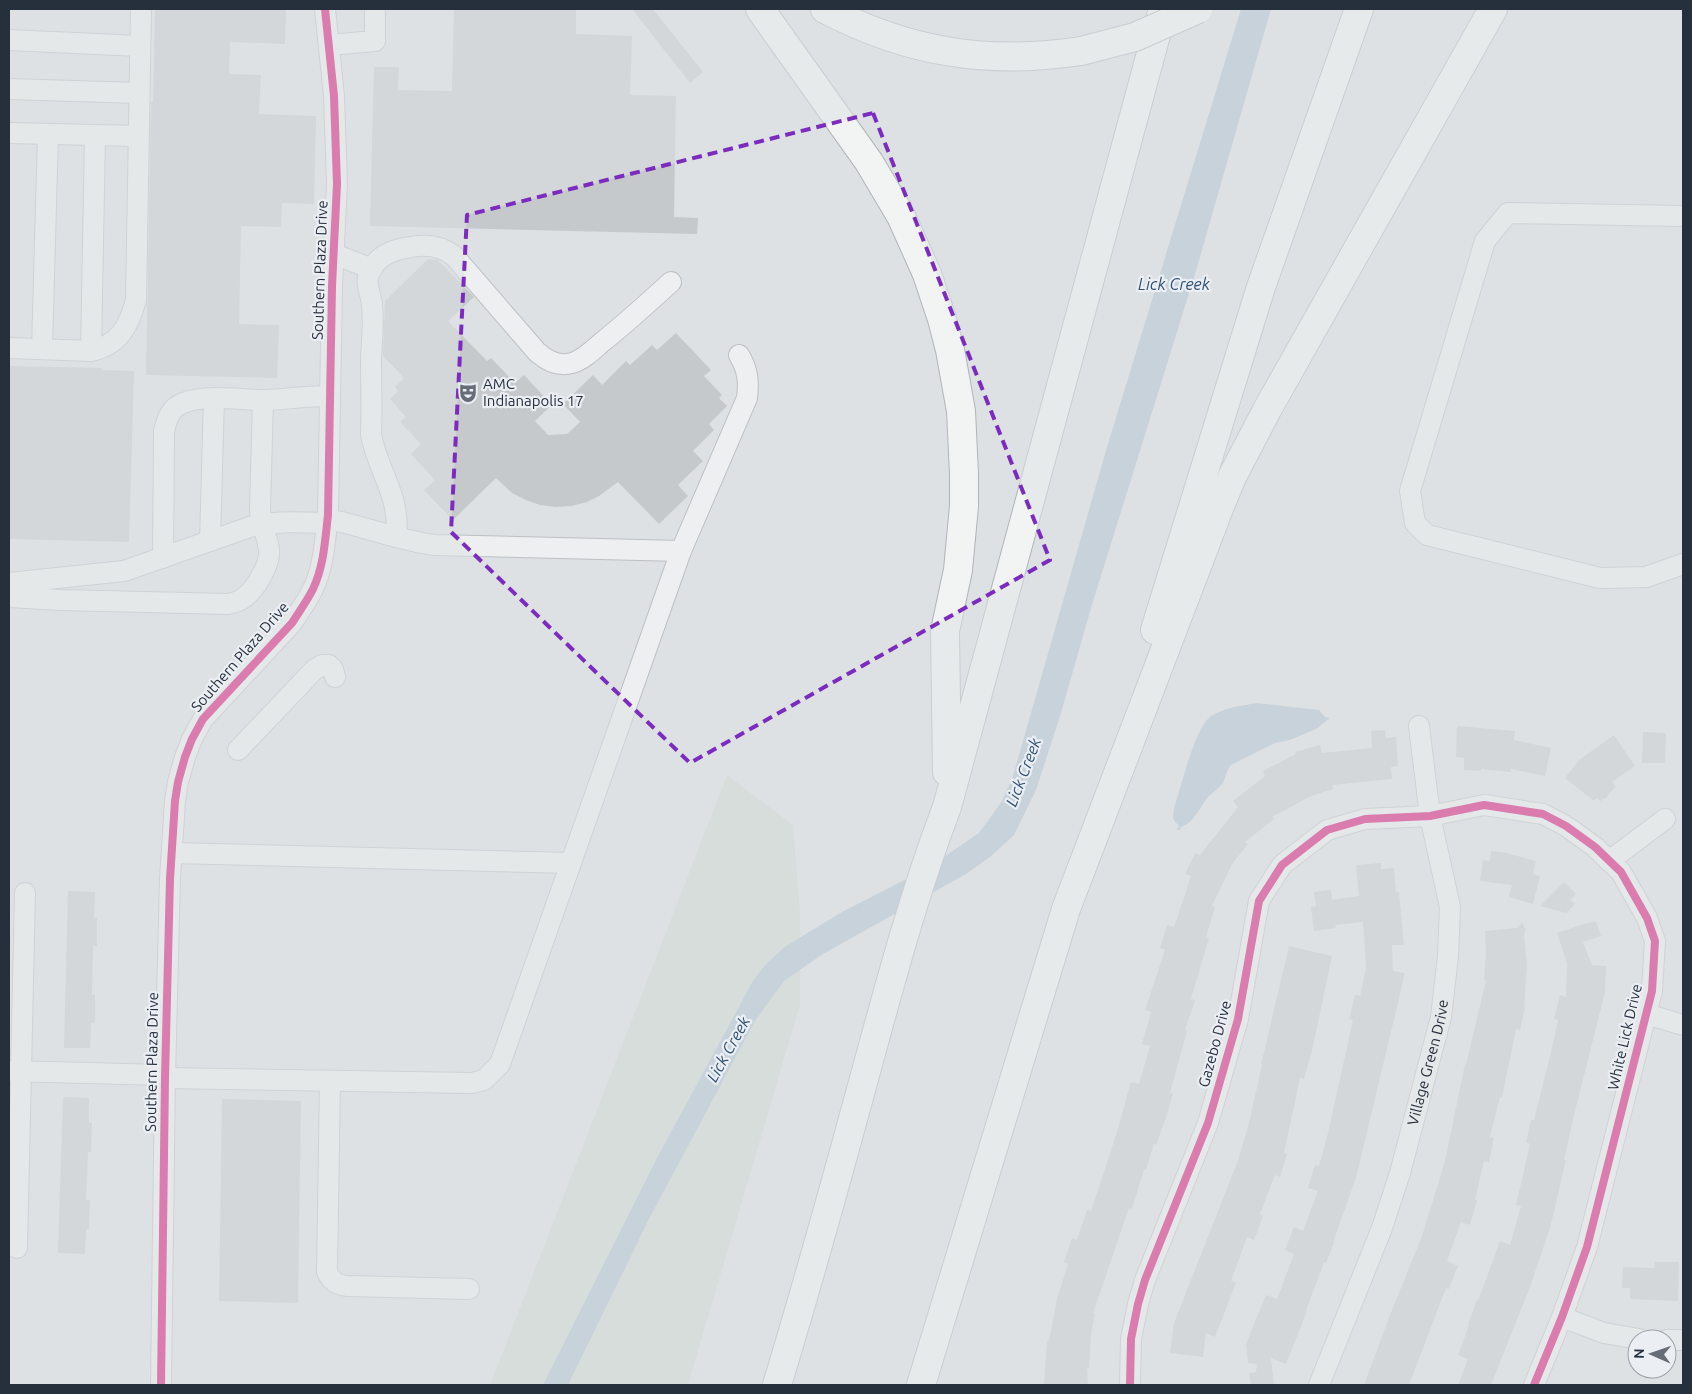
<svg xmlns="http://www.w3.org/2000/svg" width="1692" height="1394" viewBox="0 0 1692 1394" font-family="Ubuntu,sans-serif">
	<style>
		.green { fill: #cfd8cf }
		.water { fill: #acbfd0 }
		.building { fill: #c6c9cc }
		.lines { fill: none; stroke-linecap: round; stroke-linejoin: round }
		.minor-casing { stroke: #bdbfc2; stroke-width: 22 }
		.highway-casing { stroke: #b0b4b8; stroke-width: 30 }
		.minor { stroke: #edeff0; stroke-width: 20 }
		.highway { stroke: #f2f4f4; stroke-width: 28 }
		.highway-bridge-casing { stroke: #b0b4b8; stroke-width: 30; stroke-linecap: butt }
		.highway-bridge { stroke: #f2f4f4; stroke-width: 28 }
		.cycleway-casing { stroke: #ebeff4; stroke-width: 11 }
		.cycleway { stroke: #d6006c; stroke-width: 8 }
		.marked { fill: none; stroke: #7b2cbf; stroke-width: 4; stroke-dasharray: 10 6; stroke-linejoin: round }
		.labels { text-anchor: middle; stroke-width: 4.5; stroke-linejoin: round; paint-order: stroke }
		.street-label { font-size: 15px; fill: #262f3c; stroke: #ebeff4 }
		.poi-label { font-size: 15px; fill: #262f3c; stroke: #ebeff4; text-anchor: start }
		.water-label { font-size: 16px; font-style: italic; fill: #30516f; stroke: #ebeff4 }
	</style>
	<rect width="100%" height="100%" fill="#dee1e4"/>
	<path class="green" d="M727,775L793,825L800,912V1005L688,1385H490Z"/>
	<path class="water" d="M1241,9H1271L1196,271L1091,608L1061,713L1036,790L1014,835L990,857L966,874L823,954L784,981L755,1021L650,1217L568,1385H543L658,1156L754,979L768,962L786,946L842,912L926,869L979,833L1002,801L1013,776L1107,447Z
		M1257,703L1319,710L1325,717L1330,718L1316,729L1290,740L1275,743L1231,765C1226,771 1226,777 1223,783C1219,788 1212,793 1208,797C1200,807 1194,823 1181,827L1180,830H1177L1179,826L1173,819L1174,808C1181,787 1193,737 1206,721C1217,708 1241,706 1257,703Z"/>
	<path class="building" d="M155,9H286L285,44L230,42L229,74L261,75L259,114L316,116L314,204L282,203L281,227L241,226L239,324L279,325L277,378L146,375L151,102H153Z
		M454,9H576V34L632,36L630,95L676,96L674,217L698,218L697,234L370,226L374,67H399L398,90L452,91Z
		M632,9H653L703,72L690,83Z
		M428,259L438,260L474,297L448,321L487,361L491,358L515,383L524,375L552,405L535,421L548,435L567,434L580,422L563,404L593,375L602,385L626,361L630,365L652,345L657,350L676,333L711,370L704,376L722,395L719,398L727,406L709,424L714,430L693,451L703,461L678,485L688,496L659,524L618,482L599,496L587,502L571,506L556,507L540,505L526,500L512,493L496,478L453,520L424,490L435,480L411,454L421,444L400,422L406,417L390,399L398,391L395,387L404,378L383,356L385,301Z
		M9,366L102,368V370L134,371L129,542L9,539Z
		M1457,726L1515,731L1514,740L1551,748L1545,776L1511,769V772L1481,769V771L1464,770V758L1456,757Z
		M1385,730L1386,738L1396,737L1398,766L1391,767L1392,779L1332,785L1333,789L1311,796L1272,817L1274,819L1245,842L1248,844L1232,864L1212,906L1215,907L1206,937L1209,938L1191,999L1195,1000L1185,1030L1187,1031L1170,1093L1173,1094L1167,1115L1156,1145L1154,1144L1146,1170L1144,1169L1132,1209L1129,1208L1093,1313L1095,1314L1091,1335L1089,1368H1087L1088,1385H1044L1047,1341H1049L1057,1299L1068,1264L1064,1262L1072,1238L1077,1240L1087,1210L1091,1211L1116,1135L1131,1082L1139,1084L1150,1046L1142,1044L1151,1012L1145,1010L1165,950L1160,948L1167,925L1174,927L1191,876L1185,874L1195,853L1200,855L1238,807L1233,801L1265,776L1263,771L1296,754L1295,752L1320,745L1322,753L1372,748L1371,731Z
		M1643,732L1666,733L1665,763H1642Z
		M1614,735L1635,766L1612,782L1616,786L1605,799L1604,798L1601,801L1596,798L1594,801L1565,778L1579,760Z
		M1491,851L1502,852L1536,861L1533,874L1540,876L1533,904L1509,897L1512,885L1480,881L1483,860L1490,861Z
		M1381,863V869L1394,868L1396,892H1399L1404,945H1392L1393,971L1405,973L1356,1178L1333,1242L1334,1243L1326,1263L1324,1262L1306,1311H1307L1286,1364L1271,1358L1274,1385H1251L1249,1373L1256,1372L1257,1364L1248,1363L1246,1344L1266,1295L1277,1299L1294,1254L1285,1250L1294,1227L1303,1231L1318,1191L1308,1188L1315,1165L1319,1166L1328,1133L1353,1020L1349,1019L1355,995L1360,996L1366,968L1363,922L1335,925L1336,928L1314,931L1311,907L1316,906L1314,892L1331,890L1332,900L1359,896L1356,865Z
		M1564,882L1576,894L1570,900L1575,904L1566,913L1540,906Z
		M68,891L95,892L94,918H97V946H93L92,995H95V1023H91L90,1048H64Z
		M1523,922L1524,928H1526L1524,935L1527,966L1524,1007H1525L1520,1030L1516,1029L1502,1097H1500L1490,1137L1494,1138L1489,1162L1484,1161L1475,1200H1477L1470,1225L1461,1222L1447,1261L1458,1266L1449,1289L1446,1288L1409,1385H1364L1388,1320L1422,1236L1445,1161L1465,1064L1466,1065L1486,980H1484L1486,952L1485,931L1517,928Z
		M1596,922L1601,936L1583,942L1592,965L1606,966L1605,992L1574,1115L1564,1160H1566L1550,1228L1530,1287L1491,1385H1458L1468,1359L1458,1355L1469,1325L1468,1324L1477,1300L1478,1301L1500,1241L1510,1245L1521,1206L1516,1205L1530,1144L1526,1142L1531,1120H1534L1552,1048L1558,1020L1554,1019L1560,995L1566,997L1567,963L1557,933L1587,923Z
		M1289,946L1332,956L1312,1051L1304,1079L1300,1078L1284,1153L1287,1154L1280,1177L1275,1175L1260,1214L1263,1216L1254,1240L1247,1237L1231,1281L1236,1283L1215,1337L1206,1333L1203,1357L1170,1353L1174,1323L1237,1163L1248,1127L1262,1065H1261Z
		M63,1097L89,1098V1123H92L91,1152H88L86,1200H90L89,1229H86L85,1254L58,1253Z
		M222,1099L301,1101L298,1303L219,1301Z
		M1655,1262H1679L1678,1301L1630,1299V1288H1622L1623,1267L1654,1268Z"/>
	<g class="lines">
		<defs>
			<g id="minor">
				<path d="M9,40L140,46"/>
				<path d="M329,45L375,41V9"/>
				<path d="M9,89L139,93"/>
				<path d="M9,133L138,136"/>
				<path d="M1683,216L1508,213L1485,241L1410,491L1415,523L1427,535L1600,578L1646,577L1683,564"/>
				<path d="M334,254L372,269"/>
				<path d="M9,348L91,351C119,345 129,326 136,300L141,9"/>
				<path d="M42,349L48,134"/>
				<path d="M91,351L95,135"/>
				<path d="M328,519C363,526 398,540 434,545L681,551"/>
				<path d="M396,537C401,496 378,472 371,435C372,409 371,384 371,358C372,341 374,322 372,305C371,293 364,283 370,271C378,255 395,249 411,247C427,244 442,246 454,256L537,352C547,361 558,367 572,363C583,360 593,350 601,343C625,324 648,303 671,282"/>
				<path d="M210,541L214,399"/>
				<path d="M163,558L164,431C167,419 170,408 183,403C205,394 240,400 264,400C286,399 308,396 330,396"/>
				<path d="M9,583L124,571L253,526C278,521 302,522 327,523"/>
				<path d="M9,597L60,600L228,604C233,603 238,602 242,599C255,591 271,564 269,549C267,536 261,524 260,511L263,400"/>
				<path d="M238,750L314,670L322,665H329L333,669L335,677"/>
				<path d="M172,853L571,863"/>
				<path d="M1609,861L1665,819"/>
				<path d="M1646,1014L1683,1025"/>
				<path d="M9,1071L165,1075"/>
				<path d="M165,1078L472,1083L484,1080L500,1064L681,551L747,398C749,381 748,370 739,355"/>
				<path d="M330,1081L327,1272C332,1282 337,1285 348,1286L469,1289"/>
				<path d="M17,1248L25,893"/>
				<path d="M1562,1317L1604,1333L1639,1339"/>
				<path d="M1667,1340H1683"/>
				<path d="M161,1385L165,1078L170,879L175,801L178,782L185,757L192,739L203,719L292,623C299,612 307,601 313,589C324,566 325,540 328,515L332,286L337,184L334,96L325,9"/>
				<path d="M1130,1385L1131,1339L1138,1304L1145,1280L1208,1123L1238,1019L1259,901L1282,865L1327,830L1365,819L1430,816L1484,805L1543,814L1566,826L1595,847L1621,872L1647,918L1655,941L1652,991L1587,1247L1562,1317L1534,1385"/>
				<path id="s1" d="M1319,1385L1382,1228L1400,1173L1441,1017L1448,956L1450,907L1430,816L1419,726"/>
			</g>
			<path id="highway" d="M760,9L869,162L901,216L927,274L942,319L950,350L961,411L964,474V506L958,570L945,631L947,772
				M825,9C909,53 989,65 1081,51
				M1155,630L1261,287L1359,9
				M777,1385C806,1289 833,1193 859,1097C886,999 911,901 947,807L1163,9
				M921,1385L1066,909L1220,506L1232,477L1268,408L1493,9"/>
		</defs>
		<use href="#minor" class="minor-casing"/>
		<use href="#highway" class="highway-casing"/>
		<use href="#minor" class="minor"/>
		<use href="#highway" class="highway"/>
		<defs>
			<path id="highway-bridge" d="M1081,51L1135,37L1198,9"/>
		</defs>
		<use href="#highway-bridge" class="highway-bridge-casing"/>
		<use href="#highway-bridge" class="highway-bridge"/>
		<defs>
			<path id="cycleway" d="M161,1385L165,1078L170,879L175,801L178,782L185,757L192,739L203,719L292,623C299,612 307,601 313,589C324,566 325,540 328,515L332,286L337,184L334,96L325,9
				M1130,1385L1131,1339L1138,1304L1145,1280L1208,1123L1238,1019L1259,901L1282,865L1327,830L1365,819L1430,816L1484,805L1543,814L1566,826L1595,847L1621,872L1647,918L1655,941L1652,991L1587,1247L1562,1317L1534,1385"/>
		</defs>
		<use href="#cycleway" class="cycleway-casing"/>
		<use href="#cycleway" class="cycleway"/>
	</g>
	<path d="M0 0H1692V1394H0ZM873,113L1050,560L690,763L451,532L467,215Z" fill="#dee1e4" fill-opacity=".55" fill-rule="evenodd"/>
	<path class="marked" d="M873,113L1050,560L690,763L451,532L467,215Z"/>
	<defs>
		<symbol id="theatre-bare" viewBox="-9 -9 18 18"><path d="M-5-5.5Q0-4 5-5.5V0Q5 5 0 6Q-5 5-5 0ZM-3.3-2.5H-1v1.5H-3.3ZM1-2.5H3.3v1.5H1ZM-2.8 1Q0 5.5 2.8 1Z" fill="#666d77" stroke="#ebeff4" stroke-width="2.5" paint-order="stroke"/></symbol>
	</defs>
	<g fill-rule="evenodd">
		<use href="#theatre-bare" x="454" y="379" width="28" height="28"/>
	</g>
	<g class="labels">
		<g class="street-label">
			<text transform="translate(320 270) rotate(-88)" y="5">Southern Plaza Drive</text>
			<text transform="translate(240 657) rotate(-49)" y="5">Southern Plaza Drive</text>
			<text transform="translate(1625 1037) rotate(-77)" y="5">White Lick Drive</text>
			<text transform="translate(1215 1044) rotate(-75)" y="5">Gazebo Drive</text>
			<text transform="translate(152 1062) rotate(-89)" y="5">Southern Plaza Drive</text>
			<text dy="5" stroke="none"><textPath href="#s1" startOffset="341">Village Green Drive</textPath></text>
		</g>
		<g class="poi-label">
			<text x="483" y="389">AMC<tspan x="483" dy="17">Indianapolis 17</tspan></text>
		</g>
		<g class="water-label">
			<text x="1174" y="290">Lick Creek</text>
			<text transform="translate(1023 772) rotate(-69)" y="6">Lick Creek</text>
			<text transform="translate(728 1049) rotate(-61)" y="6">Lick Creek</text>
		</g>
	</g>
	<rect width="1692" height="1394" fill="none" stroke="#262f3c" stroke-width="20"/>
	<g transform="translate(1652 1354) rotate(272)"><circle r="24" fill="#ebeff4" stroke="#9ca2aa"/>
	<path d="M0-4L9 19L0 12L-9 19Z" fill="#666d77"/>
	<text y="-8" font-size="14" font-weight="bold" text-anchor="middle" fill="#262f3c">N</text>
	</g>
</svg>
